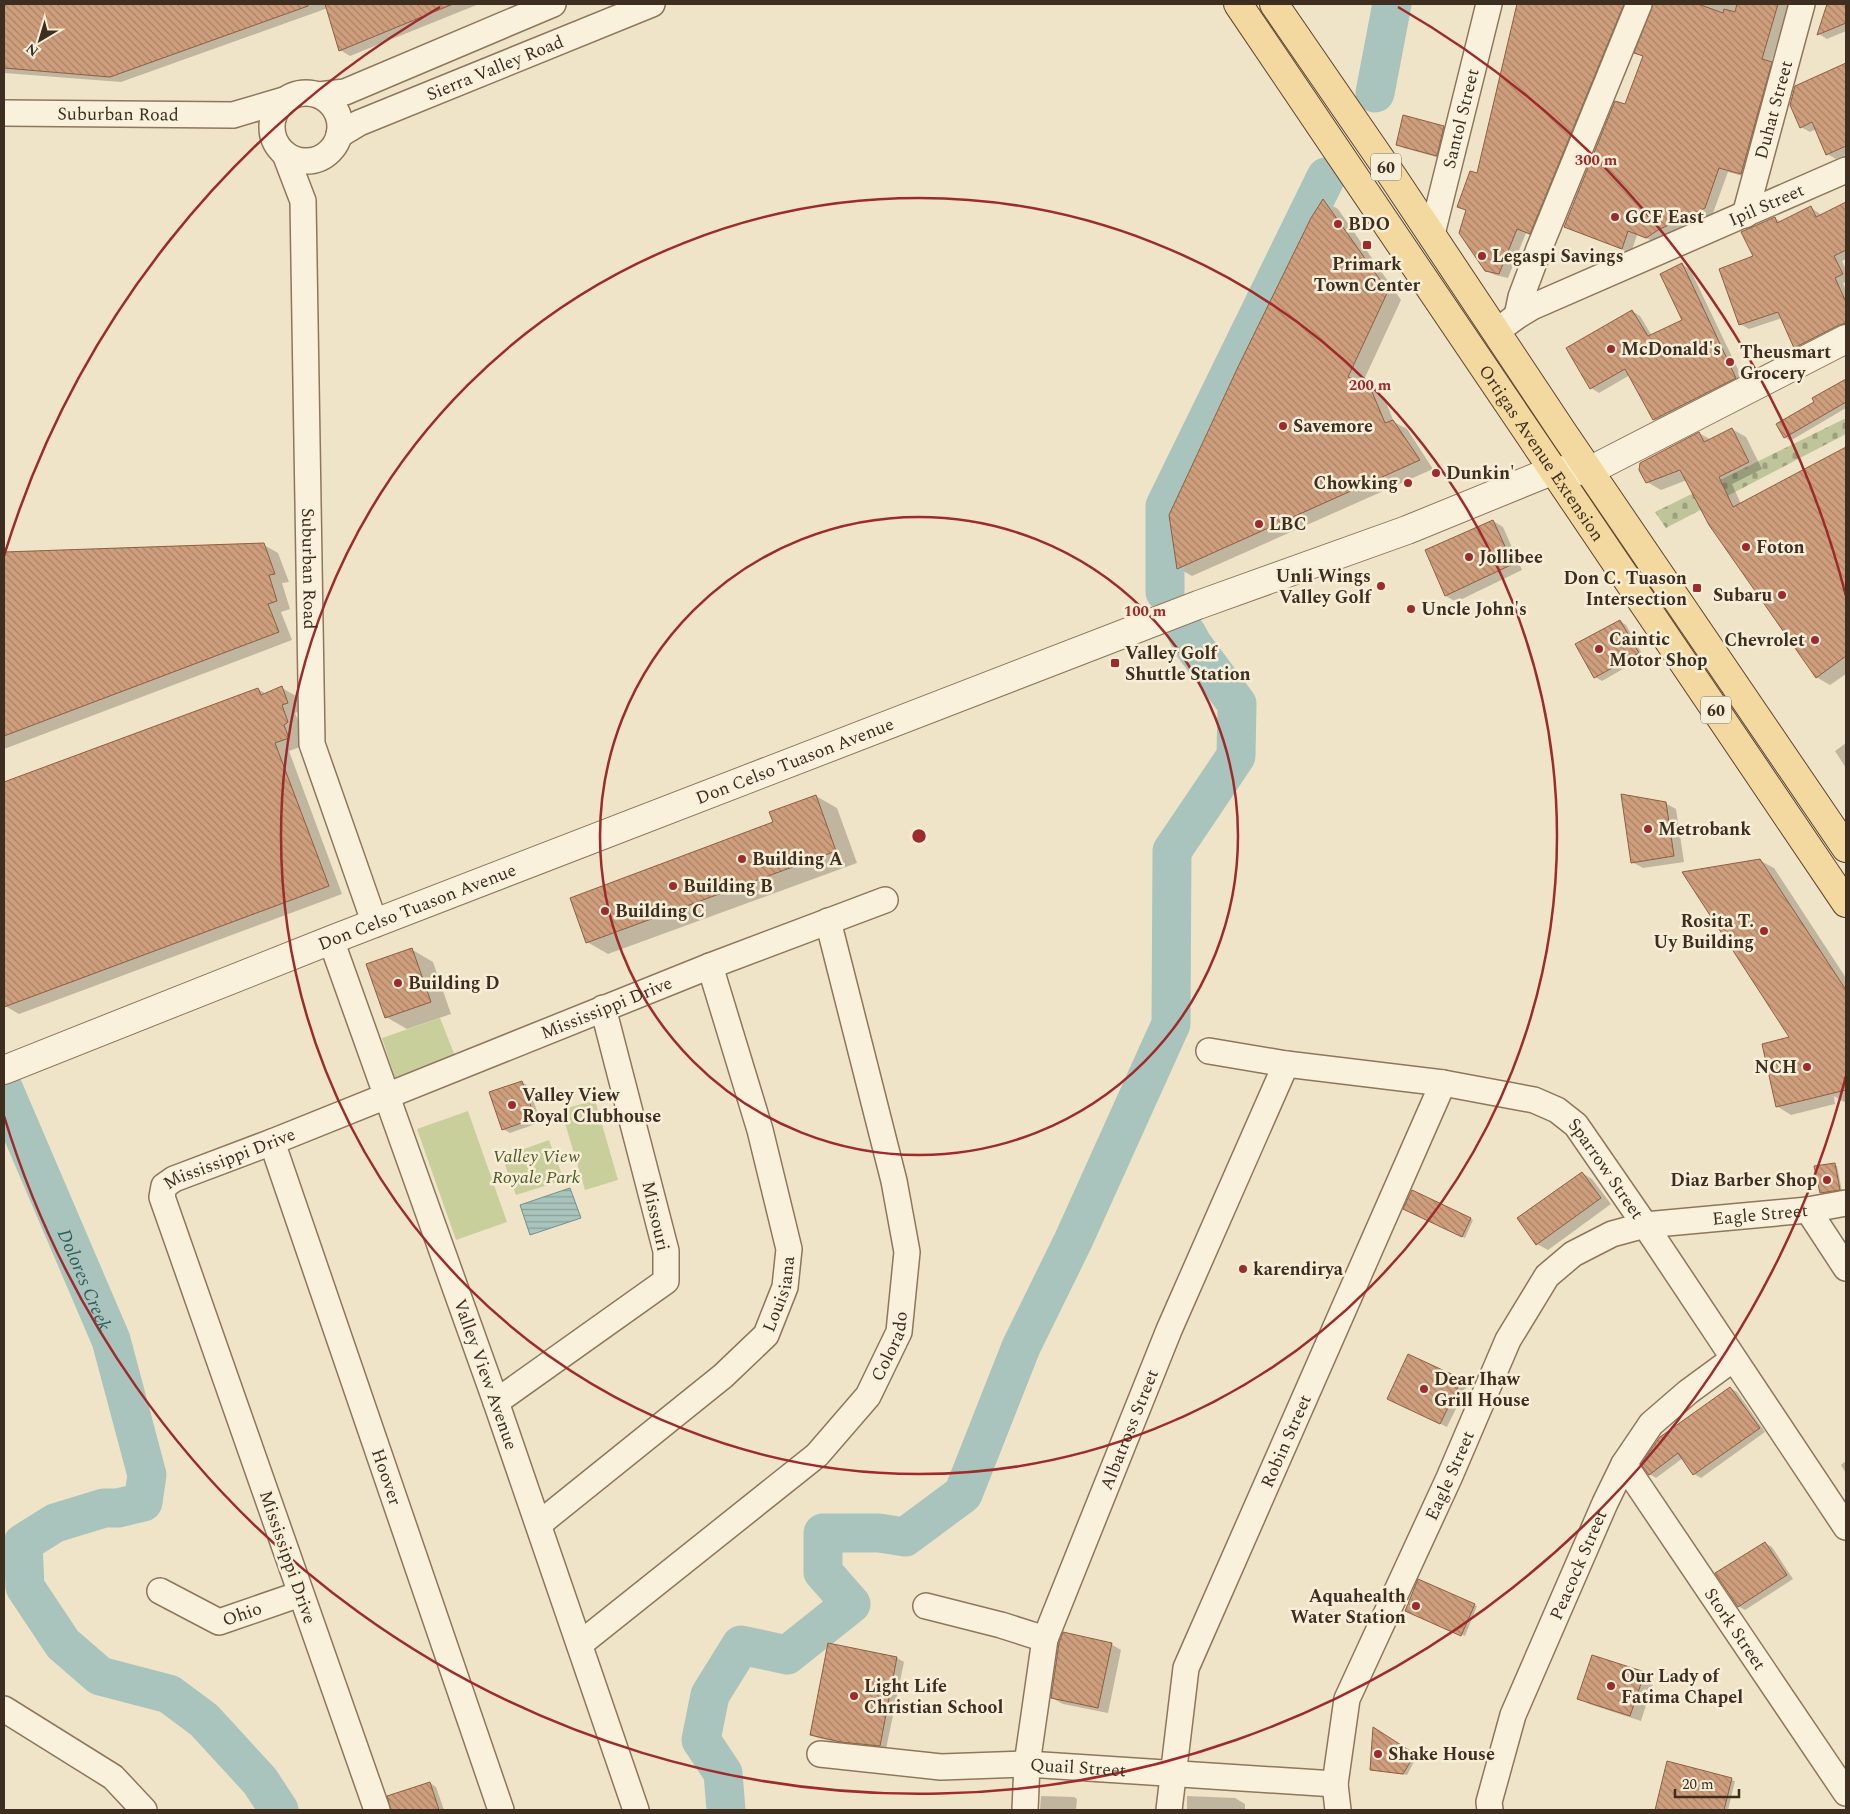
<svg xmlns="http://www.w3.org/2000/svg" width="1850" height="1814" viewBox="0 0 1850 1814" font-family="Spectral,serif">
	<style>
		.green { fill: #c9cf9b }
		.cemetery { fill: url(#cemetery-stones) }
		.water { fill: url(#water-rules); stroke: #6f938a }
		.shadow { fill: #0003 }
		.lines { fill: none; stroke-linecap: round; stroke-linejoin: round }
		.river { stroke: #a9c4bc; stroke-width: 39 }
		.building { fill: url(#building-back-hatch); stroke: #8d5f41 }
		.minor-casing { stroke: #8d765c; stroke-width: 28 }
		.tertiary-casing { stroke: #8d765c; stroke-width: 30 }
		.primary-casing { stroke: #5b4430; stroke-width: 30 }
		.minor { stroke: #faf1dc; stroke-width: 25 }
		.tertiary { stroke: #faf1dc; stroke-width: 28 }
		.primary { stroke: #f3d9a0; stroke-width: 28 }
		.ring { fill: none; stroke: #9e2a2b; stroke-width: 2.5 }
		.poi-dot { fill: #9e2a2b; stroke: #f7eed8; stroke-width: 2 }
		.labels { text-anchor: middle; stroke-width: 5; stroke-linejoin: round; paint-order: stroke }
		.shield { fill: #f7eed8; stroke: #756857; stroke-width: 1 }
		.shield-label { font-size: 16px; font-weight: bold; fill: #3d2e20 }
		.street-label { font-size: 18px; fill: #3d2e20; stroke: #f7eed8 }
		.poi-label { font-size: 18px; font-weight: bold; fill: #3d2e20; stroke: #f7eed8; text-anchor: start }
		.park-label { font-size: 18px; font-style: italic; fill: #4d5a26; stroke: #f7eed8 }
		.water-label { font-size: 19px; font-style: italic; fill: #2f5d5a; stroke: #f7eed8 }
		.centre { fill: #9e2a2b; stroke: #f7eed8; stroke-width: 2.5 }
		.ring-label { font-size: 15px; text-anchor: middle; font-weight: bold; fill: #9e2a2b; stroke: #f7eed8; stroke-width: 5; stroke-linejoin: round; paint-order: stroke }
	</style>
	<defs>
		<pattern id="cemetery-stones" width="16" height="16" patternUnits="userSpaceOnUse" patternTransform="scale(1.25)"><rect width="16" height="16" fill="#bfc49a"/><path d="M2 7V4a2 2 0 0 1 4 0v3zM10 15v-3a2 2 0 0 1 4 0v3z" fill="#9ca07d"/></pattern>
		<pattern id="water-rules" width="6" height="5" patternUnits="userSpaceOnUse" patternTransform="scale(1.25)"><rect width="6" height="5" fill="#a9c4bc"/><path d="M0 2.5h6" fill="none" stroke="#8ba098"/></pattern>
		<pattern id="building-back-hatch" width="6" height="6" patternUnits="userSpaceOnUse" patternTransform="scale(1.25)"><rect width="6" height="6" fill="#cf9f7d"/><path d="M-1 5l2 2M0 0l6 6M5-1l2 2" fill="none" stroke="#a98266"/></pattern>
	</defs>
	<rect width="100%" height="100%" fill="#f0e4c8"/>
	<path class="green" d="M440,1018L455,1056L396,1081L382,1038Z
		M595,1100L618,1180L585,1190L561,1110Z
		M468,1111L507,1222L456,1240L417,1129Z
		M549,1140L564,1180L516,1195L502,1157Z"/>
	<path class="cemetery" d="M1846,418V434L1666,528L1655,512Z"/>
	<path class="water" d="M570,1188L581,1218L530,1235L520,1205Z"/>
	<path class="shadow" d="M4,4H479L350,56L340,50L328,8L121,82L4,73Z
		M1517,4H1634L1539,238L1526,233L1508,278L1495,275L1485,270L1467,211L1458,206L1478,175L1516,15L1514,14Z
		M1654,4H1789L1771,63L1780,68L1750,178L1728,172L1713,213L1667,234L1656,242L1637,235L1631,253L1574,231L1565,226L1625,106L1644,57L1636,53L1654,10Z
		M1828,4H1846V31L1827,39L1819,34Z
		M1846,63V155L1836,159L1827,154L1816,129L1810,132L1801,127L1796,87Z
		M1444,127L1450,131L1443,159L1404,148L1397,144Z
		M1324,201L1338,209L1401,300L1362,384L1384,397L1394,422L1407,429L1433,469L1192,576L1178,568Z
		M1846,204V259L1842,261L1846,269V282L1843,283L1846,290V330L1804,352L1795,347L1782,318L1749,329L1740,324L1755,257L1775,218L1781,222L1811,208L1819,213L1821,216Z
		M1682,265L1690,269L1744,382L1662,424L1654,419L1630,375L1599,393L1591,388L1632,311L1640,316L1652,336L1684,320Z
		M1843,382L1846,384V408L1790,441L1785,437L1778,424L1816,402Z
		M1732,429L1746,437L1762,469L1732,484L1741,504L1846,448V674L1830,685L1816,677L1687,480L1661,490L1647,482L1699,433L1711,440Z
		M1493,521L1503,527L1522,570L1456,602L1446,596L1426,550Z
		M264,545L278,553L289,582L282,583L290,609L281,612L292,640L4,749V553Z
		M1620,621L1626,625L1644,657L1602,681L1595,677Z
		M282,688L296,696L302,710L295,713L302,730L298,734L303,746L289,751L342,894L19,1014L5,1006L4,784L258,689L266,694Z
		M1846,743V768L1835,751Z
		M816,796L837,808L857,863L608,954L587,942Z
		M1665,803L1676,809L1684,862L1643,868L1632,862Z
		M1759,860L1774,868L1846,978V1007L1798,1034Z
		M411,949L433,962L451,1014L407,1029L386,1017Z
		M1846,1022V1101L1844,1102L1834,1096L1835,1104L1791,1115L1777,1106L1764,1045Z
		M522,1082L528,1086L541,1122L510,1133L503,1129Z
		M1834,1165L1837,1166L1842,1191L1824,1194L1821,1192Z
		M1582,1173L1592,1179L1611,1204L1548,1250L1537,1244Z
		M1413,1191L1473,1220L1465,1238L1405,1209Z
		M1461,1381L1468,1384L1447,1427L1395,1402Z
		M1730,1388L1737,1392L1765,1432L1701,1478L1694,1474L1683,1458L1656,1478L1649,1474Z
		M1846,1461V1473L1841,1465Z
		M1765,1543L1772,1547L1793,1579L1745,1610L1738,1606Z
		M1474,1605L1477,1606L1465,1636L1409,1612Z
		M829,1644L897,1658L904,1662L886,1749L849,1745L818,1738L811,1735Z
		M1111,1644L1121,1650L1108,1713L1063,1704L1052,1698Z
		M1644,1674L1654,1680L1641,1721L1589,1704L1579,1698Z
		M1374,1729L1417,1756L1407,1775L1371,1770Z
		M1668,1763L1735,1781L1728,1810H1656Z
		M430,1783L436,1787L444,1810H391L392,1806Z
		M1041,1796L1074,1797L1077,1799L1076,1810H1040Z
		M1187,1796L1235,1798L1245,1804V1810H1187Z"/>
	<g class="lines">
		<g class="river">
			<path d="M1375,93L1392,4"/>
			<path d="M1165,592V506L1326,177"/>
			<path id="s1" d="M4,1090L111,1340L147,1475L143,1502L118,1508H104L55,1523L23,1543L25,1587L63,1644L100,1676L169,1694L204,1720L260,1781L279,1810"/>
			<path d="M726,1810L723,1773L701,1740L710,1695L741,1645L787,1655L851,1604L823,1572V1533H879L905,1537L963,1494L1021,1347L1073,1241L1171,1024L1172,851L1236,756L1237,704L1193,645L1187,634"/>
		</g>
	</g>
	<path class="building" d="M4,4H308V6L110,77L4,68Z
		M325,4H453L339,51Z
		M1517,4H1624L1530,234L1517,229L1499,274L1485,271L1459,233L1466,210L1457,207L1470,171L1477,173Z
		M1653,4H1698L1723,13L1724,9L1735,12L1737,4H1778L1762,59L1772,62L1741,174L1719,168L1705,208L1658,230L1646,238L1628,231L1622,249L1564,227L1615,101L1625,104L1643,56L1634,53Z
		M1827,4H1846V23L1817,35Z
		M1846,63V146L1826,155L1812,122L1800,128L1790,105L1795,86Z
		M1403,115L1444,126L1437,156L1396,145Z
		M1323,199L1388,291L1348,377L1370,387L1385,423L1393,420L1420,460L1177,569L1169,515L1238,367L1311,218Z
		M1846,202V250L1834,256L1843,274L1835,278L1846,302V323L1839,325L1794,348L1778,312L1739,325L1719,269L1753,256L1741,232L1775,217L1777,223L1811,206L1816,217Z
		M1682,263L1736,378L1653,420L1625,369L1590,389L1566,348L1632,310L1648,336L1682,320L1660,274Z
		M1846,379V402L1784,438L1776,424L1814,402L1812,398Z
		M1732,428L1749,462L1719,477L1733,507L1846,447V656L1816,678L1709,525L1680,470L1646,483L1639,470L1640,463L1699,432L1704,442Z
		M1493,520L1513,564L1445,596L1425,550Z
		M264,543L275,574L269,575L277,601L268,604L279,632L4,736V552Z
		M1620,620L1639,653L1594,678L1575,644Z
		M282,686L288,703L282,705L288,722L284,725L289,738L275,743L329,886L4,1007V782L258,688L261,695Z
		M1621,794L1666,802L1674,856L1631,863Z
		M816,795L836,851L586,943L570,898L773,822L769,812Z
		M1760,859L1846,990V1090L1776,1107L1762,1044L1789,1037L1682,872Z
		M412,948L431,1002L385,1018L366,964Z
		M522,1081L535,1118L502,1130L489,1092Z
		M1835,1163L1840,1190L1820,1193L1814,1166Z
		M1582,1172L1601,1198L1536,1245L1517,1218Z
		M1412,1190L1471,1218L1462,1237L1403,1209Z
		M1408,1354L1462,1379L1440,1424L1387,1399Z
		M1730,1387L1760,1428L1693,1475L1678,1453L1649,1475L1641,1464L1660,1437Z
		M1765,1542L1787,1575L1738,1607L1715,1573Z
		M1418,1579L1475,1604L1461,1636L1405,1611Z
		M1063,1632L1112,1643L1098,1708L1051,1698L1059,1643Z
		M828,1643L897,1657L880,1746L841,1742L810,1735Z
		M1592,1655L1645,1672L1630,1716L1577,1699Z
		M1373,1727L1415,1754L1403,1774L1370,1770Z
		M1667,1761L1732,1778L1724,1810H1655Z
		M430,1782L439,1810H391L387,1796Z"/>
	<g class="lines">
		<defs>
			<g id="minor">
				<circle cx="306" cy="127" r="34"/>
				<path d="M319,95L345,92L553,4"/>
				<path id="s2" d="M4,113L233,115L284,100"/>
				<path id="s3" d="M339,135L359,123L652,4"/>
				<path id="s4" d="M285,154L303,201L312,744L375,924"/>
				<path id="s5" d="M1745,215L1802,4"/>
				<path id="s6" d="M1432,234L1489,4"/>
				<path d="M1517,316L1521,297L1539,249L1639,4"/>
				<path id="s7" d="M1497,331L1517,316L1532,307L1846,170"/>
				<path id="s8" d="M331,940L496,1402L636,1810"/>
				<path id="s9" d="M1209,1051L1286,1064L1443,1083L1534,1100L1557,1110L1576,1125L1645,1225L1846,1527"/>
				<path id="s10" d="M272,1142L501,1810"/>
				<path d="M1808,1210L1846,1268"/>
				<path d="M496,1402L666,1281V1251L603,1008"/>
				<path id="s11" d="M1624,1464L1846,1793"/>
				<path id="s12" d="M539,1524L723,1376L766,1335L785,1287L789,1249L760,1130L710,966"/>
				<path id="s13" d="M160,1591L219,1622L300,1594"/>
				<path d="M926,1606L1001,1625L1045,1639"/>
				<path id="s14" d="M580,1644L817,1455L868,1396L899,1332L907,1252L894,1181L828,921"/>
				<path d="M4,1709L113,1777L144,1810"/>
				<path id="s15" d="M820,1754L941,1767L1027,1764L1335,1784"/>
				<path id="s16" d="M377,1810L162,1197L164,1186L174,1179L272,1142L710,966L885,900"/>
				<path id="s17" d="M1025,1810L1027,1764L1045,1639L1169,1330L1286,1064"/>
				<path id="s18" d="M1169,1810L1186,1668L1443,1083"/>
				<path id="s19" d="M1338,1810L1335,1784L1347,1699L1449,1478L1508,1340L1547,1276L1573,1254L1612,1234L1645,1225L1808,1210L1846,1203"/>
				<path id="s20" d="M1490,1810L1489,1802L1513,1715L1605,1503L1624,1464L1651,1424L1688,1392L1733,1359"/>
			</g>
			<g id="tertiary">
				<path id="s21" d="M4,1070L331,940L1198,605L1407,530L1554,470L1589,471L1846,339"/>
			</g>
			<g id="primary">
				<path id="s22" d="M1238,4L1846,903"/>
				<path d="M1274,4L1393,177L1564,434L1846,848"/>
			</g>
		</defs>
		<use href="#minor" class="minor-casing"/>
		<use href="#tertiary" class="tertiary-casing"/>
		<use href="#primary" class="primary-casing"/>
		<use href="#minor" class="minor"/>
		<use href="#tertiary" class="tertiary"/>
		<use href="#primary" class="primary"/>
	</g>
	<g class="ring">
		<circle cx="919" cy="836" r="319"/>
		<circle cx="919" cy="836" r="638"/>
		<path d="M1846 1076A957 957 0 0 1 4 1116M4 556A957 957 0 0 1 440 7M1398 7A957 957 0 0 1 1846 596"/>
	</g>
	<g class="poi-dot">
		<circle cx="1615" cy="217" r="5"/>
		<circle cx="1338" cy="224" r="5"/>
		<rect x="1362" y="240" width="10" height="10" rx="2.5"/>
		<circle cx="1482" cy="256" r="5"/>
		<circle cx="1611" cy="349" r="5"/>
		<circle cx="1730" cy="362" r="5"/>
		<circle cx="1283" cy="426" r="5"/>
		<circle cx="1436" cy="473" r="5"/>
		<circle cx="1408" cy="483" r="5"/>
		<circle cx="1259" cy="524" r="5"/>
		<circle cx="1746" cy="547" r="5"/>
		<circle cx="1469" cy="557" r="5"/>
		<circle cx="1381" cy="586" r="5"/>
		<rect x="1692" y="583" width="10" height="10" rx="2.5"/>
		<circle cx="1782" cy="595" r="5"/>
		<circle cx="1411" cy="609" r="5"/>
		<circle cx="1815" cy="640" r="5"/>
		<circle cx="1599" cy="649" r="5"/>
		<rect x="1110" y="658" width="10" height="10" rx="2.5"/>
		<circle cx="1648" cy="829" r="5"/>
		<circle cx="742" cy="859" r="5"/>
		<circle cx="673" cy="886" r="5"/>
		<circle cx="605" cy="911" r="5"/>
		<circle cx="1764" cy="931" r="5"/>
		<circle cx="398" cy="983" r="5"/>
		<circle cx="1807" cy="1067" r="5"/>
		<circle cx="512" cy="1105" r="5"/>
		<circle cx="1827" cy="1180" r="5"/>
		<circle cx="1243" cy="1269" r="5"/>
		<circle cx="1424" cy="1389" r="5"/>
		<circle cx="1416" cy="1606" r="5"/>
		<circle cx="1611" cy="1686" r="5"/>
		<circle cx="854" cy="1696" r="5"/>
		<circle cx="1378" cy="1754" r="5"/>
	</g>
	<g class="labels">
		<g class="shield">
			<rect x="1371" y="153.5" width="30" height="27" rx="4"/>
			<rect x="1701" y="696.5" width="30" height="27" rx="4"/>
		</g>
		<g class="shield-label">
			<text x="1386" y="173">60</text>
			<text x="1716" y="716">60</text>
		</g>
		<g class="street-label">
			<text dy="6" stroke="none"><textPath href="#s3" startOffset="170">Sierra Valley Road</textPath></text>
			<text dy="6" stroke="none"><textPath href="#s5" startOffset="109">Duhat Street</textPath></text>
			<text dy="6" stroke="none"><textPath href="#s2" startOffset="114">Suburban Road</textPath></text>
			<text dy="6" stroke="none"><textPath href="#s6" startOffset="119">Santol Street</textPath></text>
			<text dy="6" stroke="none"><textPath href="#s7" startOffset="298">Ipil Street</textPath></text>
			<text dy="6" stroke="none"><textPath href="#s22" startOffset="542">Ortigas Avenue Extension</textPath></text>
			<text dy="6" stroke="none"><textPath href="#s4" startOffset="418">Suburban Road</textPath></text>
			<text dy="6" stroke="none"><textPath href="#s21" startOffset="849">Don Celso Tuason Avenue</textPath></text>
			<text dy="6" stroke="none"><textPath href="#s21" startOffset="444">Don Celso Tuason Avenue</textPath></text>
			<text dy="6" stroke="none"><textPath href="#s16" startOffset="1138">Mississippi Drive</textPath></text>
			<text dy="6" stroke="none"><textPath href="#s16" startOffset="732">Mississippi Drive</textPath></text>
			<text dy="6" stroke="none"><textPath href="#s9" startOffset="431">Sparrow Street</textPath></text>
			<text dy="6" stroke="none"><textPath href="#s19" startOffset="808">Eagle Street</textPath></text>
			<text transform="translate(656 1216) rotate(77)" y="6">Missouri</text>
			<text dy="6" stroke="none"><textPath href="#s12" startOffset="339">Louisiana</textPath></text>
			<text dy="6" stroke="none"><textPath href="#s14" startOffset="436">Colorado</textPath></text>
			<text dy="6" stroke="none"><textPath href="#s8" startOffset="461">Valley View Avenue</textPath></text>
			<text dy="6" stroke="none"><textPath href="#s17" startOffset="398">Albatross Street</textPath></text>
			<text dy="6" stroke="none"><textPath href="#s18" startOffset="391">Robin Street</textPath></text>
			<text dy="6" stroke="none"><textPath href="#s10" startOffset="354">Hoover</textPath></text>
			<text dy="6" stroke="none"><textPath href="#s19" startOffset="358">Eagle Street</textPath></text>
			<text transform="translate(288 1557) rotate(71)" y="6">Mississippi Drive</text>
			<text dy="6" stroke="none"><textPath href="#s20" startOffset="262">Peacock Street</textPath></text>
			<text dy="6" stroke="none"><textPath href="#s13" startOffset="91">Ohio</textPath></text>
			<text dy="6" stroke="none"><textPath href="#s11" startOffset="199">Stork Street</textPath></text>
			<text dy="6" stroke="none"><textPath href="#s15" startOffset="259">Quail Street</textPath></text>
		</g>
		<g class="poi-label">
			<text x="1625" y="223">GCF East</text>
			<text x="1348" y="230">BDO</text>
			<text x="1492" y="262">Legaspi Savings</text>
			<text x="1367" y="270" text-anchor="middle">Primark<tspan x="1367" dy="21">Town Center</tspan></text>
			<text x="1621" y="355">McDonald's</text>
			<text x="1740" y="358">Theusmart<tspan x="1740" dy="21">Grocery</tspan></text>
			<text x="1293" y="432">Savemore</text>
			<text x="1446" y="479">Dunkin'</text>
			<text x="1398" y="489" text-anchor="end">Chowking</text>
			<text x="1269" y="530">LBC</text>
			<text x="1756" y="553">Foton</text>
			<text x="1479" y="563">Jollibee</text>
			<text x="1371" y="582" text-anchor="end">Unli Wings<tspan x="1371" dy="21">Valley Golf</tspan></text>
			<text x="1687" y="584" text-anchor="end">Don C. Tuason<tspan x="1687" dy="21">Intersection</tspan></text>
			<text x="1772" y="601" text-anchor="end">Subaru</text>
			<text x="1421" y="615">Uncle John's</text>
			<text x="1609" y="645">Caintic<tspan x="1609" dy="21">Motor Shop</tspan></text>
			<text x="1805" y="646" text-anchor="end">Chevrolet</text>
			<text x="1125" y="659">Valley Golf<tspan x="1125" dy="21">Shuttle Station</tspan></text>
			<text x="1658" y="835">Metrobank</text>
			<text x="752" y="865">Building A</text>
			<text x="683" y="892">Building B</text>
			<text x="615" y="917">Building C</text>
			<text x="1754" y="927" text-anchor="end">Rosita T.<tspan x="1754" dy="21">Uy Building</tspan></text>
			<text x="408" y="989">Building D</text>
			<text x="1797" y="1073" text-anchor="end">NCH</text>
			<text x="522" y="1101">Valley View<tspan x="522" dy="21">Royal Clubhouse</tspan></text>
			<text x="1817" y="1186" text-anchor="end">Diaz Barber Shop</text>
			<text x="1253" y="1275">karendirya</text>
			<text x="1434" y="1385">Dear Ihaw<tspan x="1434" dy="21">Grill House</tspan></text>
			<text x="1406" y="1602" text-anchor="end">Aquahealth<tspan x="1406" dy="21">Water Station</tspan></text>
			<text x="1621" y="1682">Our Lady of<tspan x="1621" dy="21">Fatima Chapel</tspan></text>
			<text x="864" y="1692">Light Life<tspan x="864" dy="21">Christian School</tspan></text>
			<text x="1388" y="1760">Shake House</text>
		</g>
		<g class="park-label">
			<text x="536" y="1162">Valley View<tspan x="536" dy="21">Royale Park</tspan></text>
		</g>
		<g class="water-label">
			<text dy="7" stroke="none"><textPath href="#s1" startOffset="206">Dolores Creek</textPath></text>
		</g>
	</g>
	<circle cx="919" cy="836" r="8" class="centre"/>
	<g class="ring-label">
		<text x="1596" y="165">300 m</text>
		<text x="1370" y="390">200 m</text>
		<text x="1145" y="616">100 m</text>
	</g>
	<rect width="1850" height="1814" fill="none" stroke="#3d2e20" stroke-width="10"/>
	<g transform="translate(40 40) rotate(218)" stroke="#f7eed8" stroke-width="4" paint-order="stroke">
	<path d="M0-4L9 19L0 12L-9 19Z" fill="#3d2e20"/>
	<text y="-8" font-size="14" font-weight="bold" text-anchor="middle" fill="#3d2e20">N</text>
	</g>
	<path d="M1675 1789v8h64v-8" fill="none" stroke="#3d2e20" stroke-width="2.5"/>
	<text x="1682" y="1789" font-size="15" fill="#3d2e20" stroke="#f7eed8" stroke-width="4" paint-order="stroke">20 m</text>
</svg>
